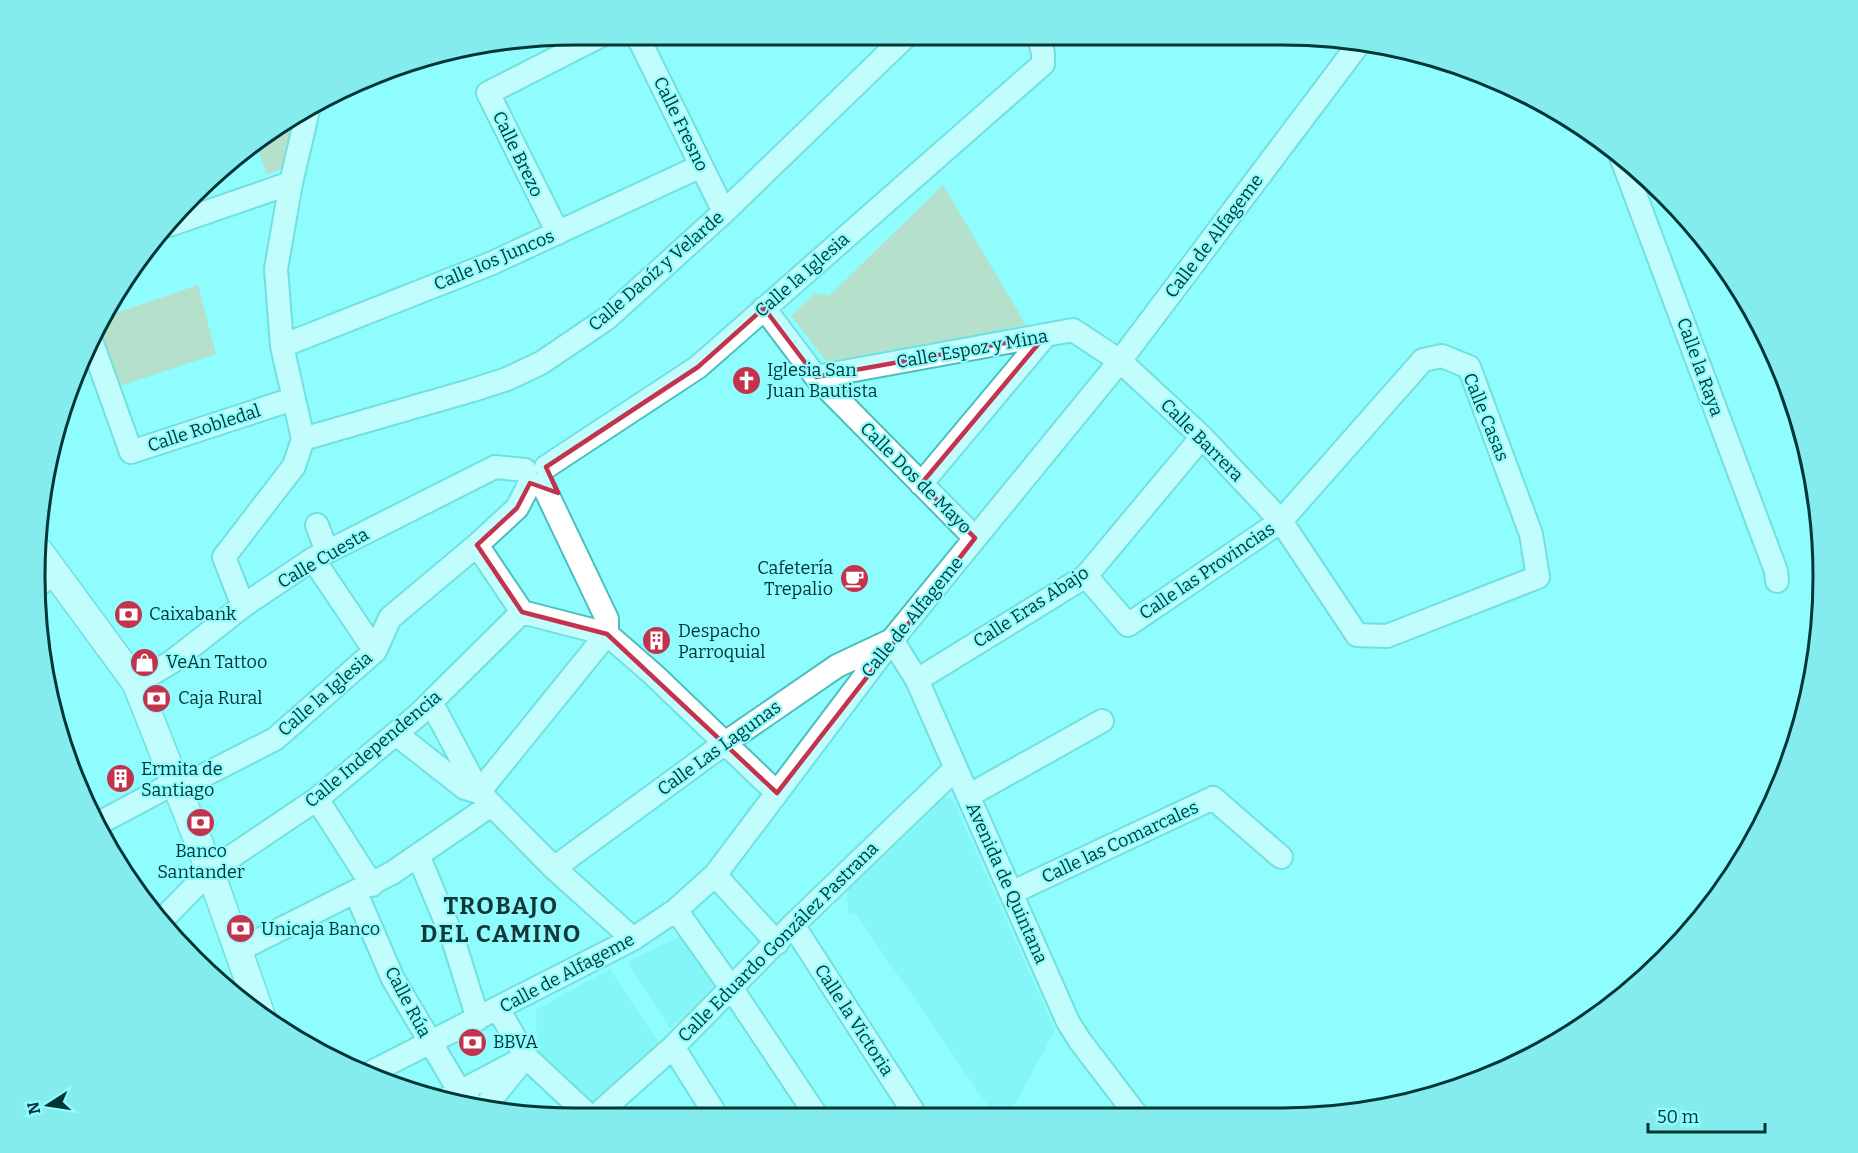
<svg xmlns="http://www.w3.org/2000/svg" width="1858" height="1153" viewBox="0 0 1858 1153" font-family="Bitter,serif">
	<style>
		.built { fill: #76efef }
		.green { fill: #dfbe90 }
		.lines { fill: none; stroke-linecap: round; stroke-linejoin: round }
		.minor-casing { stroke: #4dbebe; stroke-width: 26 }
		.major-casing { stroke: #4dbebe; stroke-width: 30 }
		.minor { stroke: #fff; stroke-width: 22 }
		.major { stroke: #fff; stroke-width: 27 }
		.marked { fill: none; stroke: #c4334d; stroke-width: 4.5; stroke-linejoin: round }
		.labels { text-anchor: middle; stroke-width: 4.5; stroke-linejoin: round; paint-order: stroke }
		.street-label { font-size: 18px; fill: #013636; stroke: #8ffcfd }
		.poi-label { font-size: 18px; fill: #013636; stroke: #8ffcfd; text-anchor: start }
		.district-label { font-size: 24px; font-weight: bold; letter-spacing: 1.5px; fill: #143737; stroke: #8ffcfd }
		.rim { fill: none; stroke: #013636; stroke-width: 3 }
	</style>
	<rect width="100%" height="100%" fill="#8ffcfd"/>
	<path class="built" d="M944,797L953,800L1055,1030L1015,1104L999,1116H995L856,914H848L847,890L936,801Z
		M681,936L714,987L670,1029L627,962Z
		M610,969L658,1042L599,1101H588L537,1049L536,1010Z"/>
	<path class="green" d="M293,117L284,168L267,174L256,144L275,126Z
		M943,185L1026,325L875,353L831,367L791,316L815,293L829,296Z
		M198,285L216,354L116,387L98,337L110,315Z"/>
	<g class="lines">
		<defs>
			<path id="minor" d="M637,35L724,212
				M1620,154L1776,571L1777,581
				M169,225L291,183
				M558,233L488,93L602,35
				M764,308L816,377L975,538
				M93,346L131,452L293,399
				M282,346L490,264L701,166
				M816,377L1073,330L1120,361L1202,437L1281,521L1357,635L1387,636L1538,577L1531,534L1469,367L1442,356L1423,360L1281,521L1128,625L1086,576
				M303,439L282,346L276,269L291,183L308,110
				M546,467L698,367L1043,64V53L1039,37
				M542,483L607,619V634L654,675L777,793
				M921,484L1045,336
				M317,525L327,552
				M477,545L522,612L607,634L479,792
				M313,559L375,651
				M36,585L57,574
				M243,606L224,557L294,466L303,439L473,390L507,379L541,363L606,319L724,212L906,36
				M917,680L1086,576L1202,437
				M136,683L173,661L243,606L313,559L495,467L525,470
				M431,702L479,792L554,868L633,939
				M396,734L465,788L479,792
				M968,796L1102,721
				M317,799L372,885
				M101,822L165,788H179L189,783L275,739L375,651L390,618L477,545L517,508L530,483
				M418,855L453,939L478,1019
				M554,868L725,743L837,666L892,640L917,680L1068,1022L1080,1041L1138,1117
				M715,875L777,943
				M356,893L393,979L460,1092L472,1105
				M1011,893L1213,798L1281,857
				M676,910L732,989L816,1115
				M164,918L210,871L317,799L417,716L522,612
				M793,925L916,1116
				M237,951L392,873L491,805
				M498,1009L526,1057L587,1114
				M673,1047L716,1115
				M366,1075L633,939L676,910L715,875L892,640L1120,361L1361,41
				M448,1098L526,1057
				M484,1108L519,1065
				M598,1114L673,1047L793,925L956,768"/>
			<path id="major" d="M39,551L136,683L210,871L261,1015"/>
		</defs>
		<use href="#minor" class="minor-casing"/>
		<use href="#major" class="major-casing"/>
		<use href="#minor" class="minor"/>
		<use href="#major" class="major"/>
	</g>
	<path d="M0 0H1858V1153H0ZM764,308L816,377L1045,336L921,484L975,538L777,793L607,634L522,612L477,545L517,508L530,483L558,493L546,467L698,367Z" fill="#8ffcfd" fill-opacity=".55" fill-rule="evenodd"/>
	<path class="marked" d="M764,308L816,377L1045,336L921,484L975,538L777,793L607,634L522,612L477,545L517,508L530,483L558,493L546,467L698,367Z"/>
	<defs>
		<symbol id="church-disc" viewBox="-11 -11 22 22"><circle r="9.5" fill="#c4334d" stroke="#8ffcfd"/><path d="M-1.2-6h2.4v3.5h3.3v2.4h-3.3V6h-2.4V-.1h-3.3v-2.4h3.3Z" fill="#fff"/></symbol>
		<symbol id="cafe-disc" viewBox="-11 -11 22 22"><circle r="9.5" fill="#c4334d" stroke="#8ffcfd"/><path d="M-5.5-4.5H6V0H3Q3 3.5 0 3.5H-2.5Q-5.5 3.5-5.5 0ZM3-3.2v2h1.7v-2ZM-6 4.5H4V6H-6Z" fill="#fff"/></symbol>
		<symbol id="bank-disc" viewBox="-11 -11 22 22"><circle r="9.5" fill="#c4334d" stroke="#8ffcfd"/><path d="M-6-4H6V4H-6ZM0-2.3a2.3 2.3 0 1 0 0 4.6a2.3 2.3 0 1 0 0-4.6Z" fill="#fff"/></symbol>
		<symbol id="building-disc" viewBox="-11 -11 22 22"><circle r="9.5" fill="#c4334d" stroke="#8ffcfd"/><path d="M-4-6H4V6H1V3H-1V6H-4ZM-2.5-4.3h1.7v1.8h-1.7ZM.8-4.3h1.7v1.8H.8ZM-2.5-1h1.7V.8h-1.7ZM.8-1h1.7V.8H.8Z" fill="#fff"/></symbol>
		<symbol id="shop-disc" viewBox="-11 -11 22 22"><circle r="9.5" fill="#c4334d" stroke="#8ffcfd"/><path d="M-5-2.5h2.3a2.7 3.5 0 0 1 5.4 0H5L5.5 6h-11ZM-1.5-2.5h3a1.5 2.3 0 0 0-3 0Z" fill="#fff"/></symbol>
	</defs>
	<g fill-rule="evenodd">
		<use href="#church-disc" x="730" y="364" width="33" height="33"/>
		<use href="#cafe-disc" x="838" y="562" width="33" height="33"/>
		<use href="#bank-disc" x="112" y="598" width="33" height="33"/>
		<use href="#building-disc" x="640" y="624" width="33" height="33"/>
		<use href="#shop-disc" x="128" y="646" width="33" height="33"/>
		<use href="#bank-disc" x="140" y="682" width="33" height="33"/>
		<use href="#building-disc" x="104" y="762" width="33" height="33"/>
		<use href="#bank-disc" x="184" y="806" width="33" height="33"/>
		<use href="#bank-disc" x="224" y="912" width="33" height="33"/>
		<use href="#bank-disc" x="456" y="1026" width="33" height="33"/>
	</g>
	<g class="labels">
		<g class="street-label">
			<text transform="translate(681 124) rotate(64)" y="6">Calle Fresno</text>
			<text transform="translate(518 154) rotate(64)" y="6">Calle Brezo</text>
			<text transform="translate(1214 236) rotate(-53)" y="6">Calle de Alfageme</text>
			<text transform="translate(494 260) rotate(-23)" y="6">Calle los Juncos</text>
			<text transform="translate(656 271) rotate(-41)" y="6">Calle Daoíz y Velarde</text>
			<text transform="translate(802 275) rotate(-41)" y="6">Calle la Iglesia</text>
			<text transform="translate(972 349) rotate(-10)" y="6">Calle Espoz y Mina</text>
			<text transform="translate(1700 367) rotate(70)" y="6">Calle la Raya</text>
			<text transform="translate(1486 417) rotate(68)" y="6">Calle Casas</text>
			<text transform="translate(204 428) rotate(-18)" y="6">Calle Robledal</text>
			<text transform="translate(1202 440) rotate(45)" y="6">Calle Barrera</text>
			<text transform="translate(916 478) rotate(45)" y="6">Calle Dos de Mayo</text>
			<text transform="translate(323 558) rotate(-30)" y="6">Calle Cuesta</text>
			<text transform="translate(1207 571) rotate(-34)" y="6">Calle las Provincias</text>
			<text transform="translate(1031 607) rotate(-33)" y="6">Calle Eras Abajo</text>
			<text transform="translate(912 617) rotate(-51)" y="6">Calle de Alfageme</text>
			<text transform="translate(325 694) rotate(-41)" y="6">Calle la Iglesia</text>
			<text transform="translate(719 748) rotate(-36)" y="6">Calle Las Lagunas</text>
			<text transform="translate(373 749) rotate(-40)" y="6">Calle Independencia</text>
			<text transform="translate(1120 842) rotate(-25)" y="6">Calle las Comarcales</text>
			<text transform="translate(1007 883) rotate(66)" y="6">Avenida de Quintana</text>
			<text transform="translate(778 942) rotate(-45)" y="6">Calle Eduardo González Pastrana</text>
			<text transform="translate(567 973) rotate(-28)" y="6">Calle de Alfageme</text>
			<text transform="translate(408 1002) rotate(62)" y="6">Calle Rúa</text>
			<text transform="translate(854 1020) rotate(57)" y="6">Calle la Victoria</text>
		</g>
		<g class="poi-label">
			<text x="767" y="376">Iglesia San<tspan x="767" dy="21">Juan Bautista</tspan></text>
			<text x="833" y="574" text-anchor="end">Cafetería<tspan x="833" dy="21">Trepalio</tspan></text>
			<text x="149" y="620">Caixabank</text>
			<text x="678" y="637">Despacho<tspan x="678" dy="21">Parroquial</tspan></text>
			<text x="166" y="668">VeAn Tattoo</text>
			<text x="178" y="704">Caja Rural</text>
			<text x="141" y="775">Ermita de<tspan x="141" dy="21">Santiago</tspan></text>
			<text x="201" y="857" text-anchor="middle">Banco<tspan x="201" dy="21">Santander</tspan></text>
			<text x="261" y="935">Unicaja Banco</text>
			<text x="493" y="1048">BBVA</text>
		</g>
		<g class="district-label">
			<text x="501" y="914">TROBAJO<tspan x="501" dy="28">DEL CAMINO</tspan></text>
		</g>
	</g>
	<path d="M0 0H1858V1153H0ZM576 45H1282A531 531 0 0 1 1813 576V577A531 531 0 0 1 1282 1108H576A531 531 0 0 1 45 577V576A531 531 0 0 1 576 45Z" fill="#84eced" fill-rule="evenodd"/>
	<path class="rim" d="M576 45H1282A531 531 0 0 1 1813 576V577A531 531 0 0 1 1282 1108H576A531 531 0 0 1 45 577V576A531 531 0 0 1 576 45Z"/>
	<g transform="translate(48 1105) rotate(258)" stroke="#8ffcfd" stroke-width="4.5" paint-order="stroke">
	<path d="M0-4.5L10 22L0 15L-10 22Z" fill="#013636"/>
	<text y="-9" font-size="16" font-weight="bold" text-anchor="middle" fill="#013636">N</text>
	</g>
	<path d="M1648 1123v9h117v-9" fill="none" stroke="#013636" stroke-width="3"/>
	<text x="1657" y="1123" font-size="18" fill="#013636" stroke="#8ffcfd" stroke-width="4.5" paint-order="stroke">50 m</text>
</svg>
